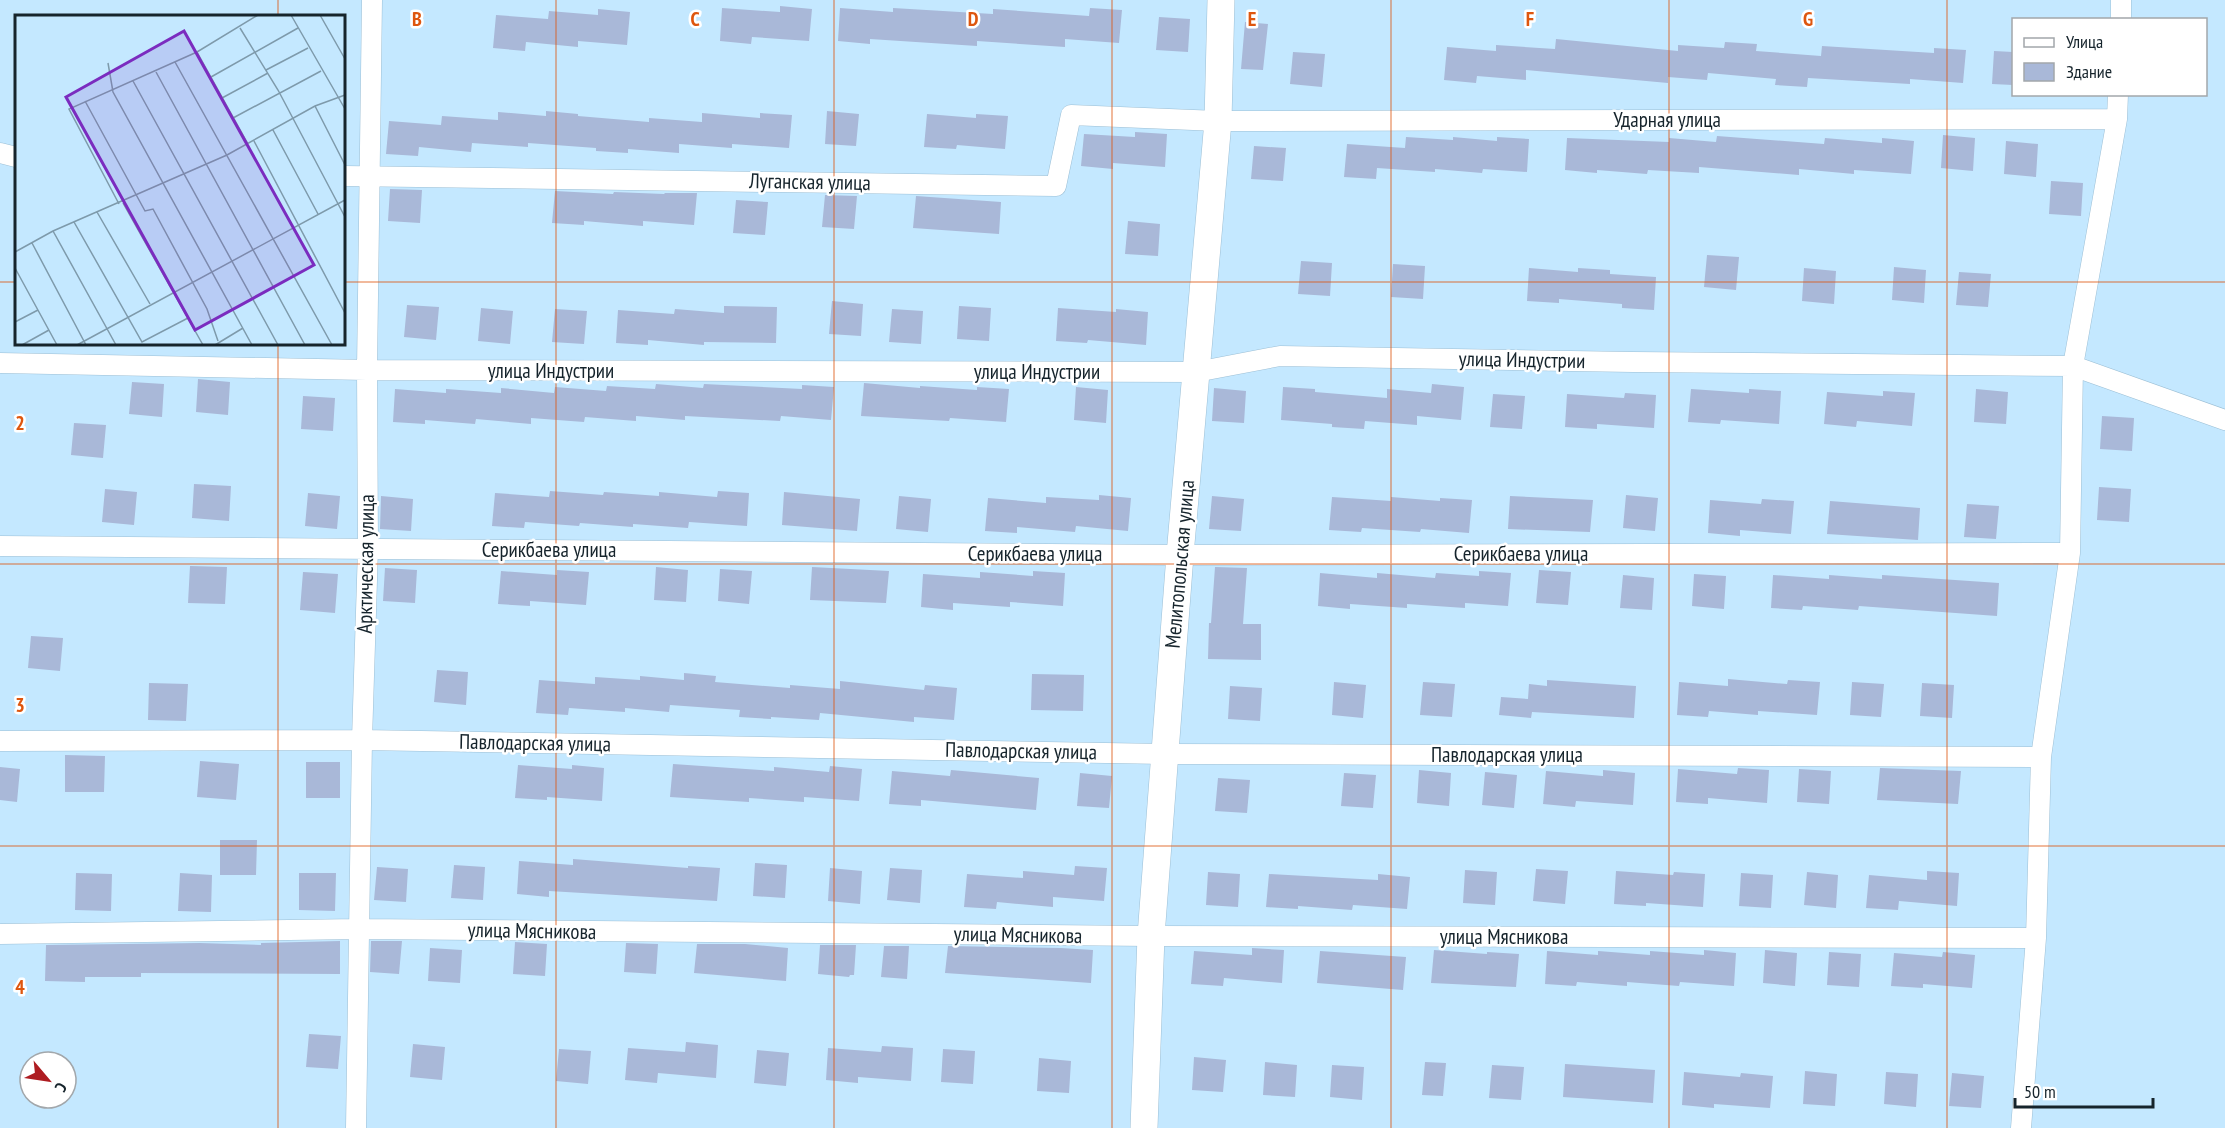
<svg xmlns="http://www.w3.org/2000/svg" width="2225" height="1128" viewBox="0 0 2225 1128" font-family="'PT Sans Narrow',sans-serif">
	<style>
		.building { fill: #a9b8d8 }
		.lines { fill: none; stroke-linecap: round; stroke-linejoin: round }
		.street-casing { stroke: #9cbfd5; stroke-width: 21 }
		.secondary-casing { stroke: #9cbfd5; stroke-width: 28 }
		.street { stroke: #fff; stroke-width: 20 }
		.secondary { stroke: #fff; stroke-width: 27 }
		.grid { fill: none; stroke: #de560e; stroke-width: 1.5; stroke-opacity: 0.55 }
		.labels { text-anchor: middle; stroke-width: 5; stroke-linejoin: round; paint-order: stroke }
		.street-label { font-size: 21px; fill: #16242c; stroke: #fff }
		.inset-road { fill: none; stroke: #7e9aab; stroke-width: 1.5 }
		.view { fill: #7b2cbf; fill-opacity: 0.15; stroke: #7b2cbf; stroke-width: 3 }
		.inset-edge { fill: none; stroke: #16242c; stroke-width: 3 }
		.grid-label { font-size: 20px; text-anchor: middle; font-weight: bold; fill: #de560e; stroke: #fff; stroke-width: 5; stroke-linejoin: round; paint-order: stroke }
	</style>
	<rect width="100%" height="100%" fill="#c4e8ff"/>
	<path class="building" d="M780,6L812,9L809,41L752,37L751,44L720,41L722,8L780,12Z
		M840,8L893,12V8L993,14V9L1089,16L1090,8L1122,10L1119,43L1065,39V47L977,41V46L870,39V44L838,41Z
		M598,9L630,12L627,45L578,41V47L526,42L525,51L493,48L496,15L548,19L549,11L598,15Z
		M1159,17L1190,19L1188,52L1156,50Z
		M1245,22L1268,24L1263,70L1241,69Z
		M1556,39L1678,51V45L1724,48L1725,42L1757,44L1756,51L1821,56L1822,46L1934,53V48L1966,50L1963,83L1910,79V84L1808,78L1807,87L1775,85L1776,79L1708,73L1707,80L1668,77V83L1526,70V80L1477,76L1476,83L1444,80L1447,47L1496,51V45L1555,49Z
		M1994,51L2013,52V85L1992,84Z
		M1293,52L1325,54L1322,87L1290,84Z
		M546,111L578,114V116L649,122V118L702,122V113L760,118V113L792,115L789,148L732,144V148L679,144V153L628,149V153L596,151V148L528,143V147L472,143L471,152L419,147L418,156L386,154L389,121L441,125L442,116L498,120V112L546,116Z
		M827,111L859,114L856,146L825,144Z
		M927,114L976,118V114L1008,116L1005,149L957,145L956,149L924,147Z
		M1135,132L1167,134L1165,167L1113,163V169L1081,166L1084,134L1135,137Z
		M1943,135L1975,138L1973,171L1941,168Z
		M1717,136L1824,144L1825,138L1882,143V138L1914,141L1911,174L1854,170V174L1799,169V175L1699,167V173L1648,170L1647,174L1597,170V173L1565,170L1567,138L1669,142V138L1716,142Z
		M1406,137L1453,140V137L1497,141V137L1529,139L1527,172L1483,169L1482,173L1435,169V172L1377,168L1376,179L1344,177L1347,144L1405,148Z
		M2006,141L2038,144L2036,177L2004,174Z
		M1254,146L1286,148L1283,181L1251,179Z
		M2051,181L2083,183L2081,216L2049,214Z
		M390,189L422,190L420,223L388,221Z
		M555,191L613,194L614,192L664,194L665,193H697L694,225L643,221V226L584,221V225L552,223Z
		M825,195L857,196L854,229L822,227Z
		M916,196L1001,202L999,234L913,228Z
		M736,200L768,202L765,235L733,233Z
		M1128,221L1160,224L1158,256L1125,254Z
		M1707,255L1739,257L1736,290L1704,287Z
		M1301,261L1332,263L1330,296L1298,294Z
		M1393,264L1425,266L1423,299L1391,297Z
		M1894,267L1926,270L1924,303L1892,300Z
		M1529,268L1578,272V268L1610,270V274L1656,277L1654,310L1622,308V304L1559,299V303L1527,301Z
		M1804,268L1836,271L1834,304L1802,301Z
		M1959,272L1991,274L1988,307L1956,305Z
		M832,301L863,304L861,336L829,334Z
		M407,305L439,307L436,340L404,337Z
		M724,306L777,307L776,343L704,342V345L648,340V345L616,343L618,310L674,314L675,309L724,313Z
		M959,306L991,308L989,341L957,339Z
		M481,308L513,311L510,344L478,341Z
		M1058,308L1116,312V309L1148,312L1146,345L1088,340L1087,343L1056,341Z
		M555,309L587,311L584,344L552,342Z
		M892,309L923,311L921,344L889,342Z
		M198,379L230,382L228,415L196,412Z
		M132,382L164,384L162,417L129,414Z
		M864,383L920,388V386L977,390V387L1009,389L1006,422L950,418L949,421L861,416Z
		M656,384L703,388L704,384L802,389V385L834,387L831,420L781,416L780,421L685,416V420L636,416V421L585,417L584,422L531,418V424L476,419L475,424L425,420V424L393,422L395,389L446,393V389L501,393V388L554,393L555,387L606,391L607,386L655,389Z
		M1432,384L1464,387L1461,420L1417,416V425L1365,421L1364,429L1332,427V424L1281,420L1283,387L1315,389V392L1387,398V389L1431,393Z
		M1076,387L1108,390L1106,423L1074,420Z
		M1214,388L1246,391L1244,423L1212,421Z
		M1691,389L1749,393V389L1781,391L1779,424L1721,420L1720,424L1688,422Z
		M1976,389L2008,392L2006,424L1974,422Z
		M1883,391L1915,393L1912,426L1857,421L1856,427L1824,424L1827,392L1883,396Z
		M1625,393L1656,395L1654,428L1597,424V429L1565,427L1567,394L1624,398Z
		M1493,394L1525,396L1522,429L1490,427Z
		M303,396L335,398L333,431L301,429Z
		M2102,416L2134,418L2132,451L2100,449Z
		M74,423L106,425L103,458L71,455Z
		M194,484L231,486L229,521L192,518Z
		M2099,487L2131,489L2129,522L2097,520Z
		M105,489L137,492L134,525L102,522Z
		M550,491L603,495L604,492L659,496V492L717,497L718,491L749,493L747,526L689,522L688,528L633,524V527L580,523L579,526L525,522L524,528L492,526L495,493L549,497Z
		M784,492L860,499L857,531L782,525Z
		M308,493L340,496L337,529L305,526Z
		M1099,495L1131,498L1128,531L1076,526L1075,532L1017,527V533L985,531L988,498L1046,503V497L1099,500Z
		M1626,495L1658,498L1655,531L1623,528Z
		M381,496L413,499L411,531L380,529Z
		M899,496L931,499L928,532L896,529Z
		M1212,496L1244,499L1241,531L1209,529Z
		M1510,496L1593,500L1590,532L1508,529Z
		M1332,497L1391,501V497L1440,501V498L1472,500L1469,533L1421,529L1420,532L1362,528L1361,532L1329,530Z
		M1762,499L1794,501L1791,534L1740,530V536L1708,533L1710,500L1761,504Z
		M1830,501L1920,508L1918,540L1827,534Z
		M1967,504L1999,506L1996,539L1964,537Z
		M190,566L227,567L225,604L188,603Z
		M656,567L688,570L686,602L654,600Z
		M812,567L889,571L886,603L810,600Z
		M1215,567L1247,568L1243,624H1261V660L1208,659L1209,623H1211Z
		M385,568L417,570L415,603L383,601Z
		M720,569L752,571L749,604L718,601Z
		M557,570L589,572L586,605L530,601V606L498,604L501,571L557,575Z
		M1539,570L1571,572L1568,605L1536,603Z
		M1033,571L1065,573L1063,606L1010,602V607L953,603V610L921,607L923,574L980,578V572L1033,576Z
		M1479,571L1511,573L1508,606L1465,603V608L1407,604V608L1350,604V609L1318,606L1320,573L1377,578V573L1435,578L1436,573L1479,576Z
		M303,572L338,574L335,613L300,610Z
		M1694,574L1726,576L1724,609L1692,606Z
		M1623,575L1654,578L1652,610L1620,608Z
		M1773,575L1829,579V575L1882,579V575L1999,583L1997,616L1859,606L1858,610L1803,606L1802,610L1771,608Z
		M31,636L63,638L60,671L28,668Z
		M437,670L468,672L466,705L434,702Z
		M684,673L716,676L715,682L790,688V685L840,689V681L924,690L925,685L957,688L954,720L914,717V722L820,713L819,720L771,717V719L739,717L740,710L670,705L669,712L625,708V712L569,708L568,715L536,713L539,680L595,684V677L640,680V676L684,680Z
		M1032,674L1084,675L1083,711L1031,710Z
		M1728,679L1787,684L1788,680L1820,682L1817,715L1758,711V715L1709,711L1708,717L1677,715L1679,682L1728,686Z
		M1547,680L1636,686L1634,718L1532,712L1531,718L1499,715L1501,697L1528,699L1529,684L1547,686Z
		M1334,682L1366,685L1363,718L1332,715Z
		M1423,682L1455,684L1452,717L1420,715Z
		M1852,682L1884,684L1881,717L1850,715Z
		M149,683L188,684L186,721L148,720Z
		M1922,683L1954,685L1952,718L1920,716Z
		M1230,686L1262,688L1260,721L1228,719Z
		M65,755L105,756L104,792H65Z
		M200,761L239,764L236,800L197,797Z
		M306,762H340V798H306Z
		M673,764L774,771V767L829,772L830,766L862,769L859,801L804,797V802L749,798V802L670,797Z
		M518,765L572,769V765L604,768L602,801L547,797V800L515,798Z
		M0,767L20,769L17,802L0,800Z
		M1738,768L1769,770L1767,803L1708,798V804L1676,802L1678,769L1737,774Z
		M1880,768L1961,771L1958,804L1877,800Z
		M1799,769L1831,771L1829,804L1797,802Z
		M951,770L1039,778L1036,810L921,800V806L889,804L892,771L950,776Z
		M1419,770L1451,773L1449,806L1417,803Z
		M1603,770L1635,773L1633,805L1576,801L1575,807L1543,804L1546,771L1603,776Z
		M1485,772L1517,775L1514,808L1482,805Z
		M1080,773L1112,776L1109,808L1077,806Z
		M1344,773L1376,775L1373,808L1341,806Z
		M1218,778L1250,780L1247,813L1215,811Z
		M220,840H257L256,875H220Z
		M573,859L688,868V866L720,868L717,901L549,891V897L517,894L519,861L573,865Z
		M755,863L787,865L785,898L753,896Z
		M454,865L485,867L483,900L451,898Z
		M1075,866L1107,868L1104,901L1053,897V907L997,902L996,909L964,907L967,874L1023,878V871L1074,875Z
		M377,867L408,869L406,902L374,900Z
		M830,868L862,871L860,904L828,901Z
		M890,868L922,870L920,903L887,900Z
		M1536,869L1568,871L1565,904L1533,901Z
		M1465,870L1497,872L1495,905L1463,903Z
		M1616,871L1673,875L1674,872L1705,874L1703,907L1646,903V906L1614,904Z
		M1927,871L1959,873L1957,906L1899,901L1898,910L1866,908L1869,875L1927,880Z
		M1208,872L1240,874L1238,907L1206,905Z
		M1807,872L1838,875L1836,908L1804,905Z
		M76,873L112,874L111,911L75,910Z
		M180,873L212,875L211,912L178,911Z
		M299,873H336L335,911L299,910Z
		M1741,873L1773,875L1771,908L1739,906Z
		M1269,874L1378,880V874L1410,877L1407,909L1353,905L1352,910L1298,906V909L1266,907Z
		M340,941V974L141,973V977H85V982L45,981L46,945L200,943L261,945V943Z
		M371,941H402L399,974L370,972Z
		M515,942L547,944L545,976L513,974Z
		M626,943L658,944L656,974L624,972Z
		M697,944H745L788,948L786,981L694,973Z
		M820,945H856L854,975H850L849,977L818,974Z
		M884,946H909L907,979L881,977Z
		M948,946L1061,948L1093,950L1091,983L945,973Z
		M430,948L462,950L460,983L428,981Z
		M1252,948L1284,950L1282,983L1224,978L1223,986L1191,984L1194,951L1252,955Z
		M1434,950L1487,954V952L1519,954L1516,987L1431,983Z
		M1704,950L1736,953L1734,986L1680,982L1679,986L1627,982V986L1577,982L1576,986L1545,984L1547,951L1598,955V951L1650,955V951L1704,955Z
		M1765,950L1797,953L1795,986L1763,983Z
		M1320,951L1406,957L1403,990L1317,983Z
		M1829,952L1861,954L1859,987L1827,985Z
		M1943,952L1975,955L1972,988L1923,984V988L1891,986L1894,953L1942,957Z
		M309,1034L341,1036L338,1069L306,1067Z
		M686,1042L718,1045L716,1078L658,1073L657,1083L625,1080L628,1048L685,1052Z
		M413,1044L445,1047L442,1080L410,1077Z
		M882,1046L913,1048L911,1081L858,1077V1083L826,1080L828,1048L881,1052Z
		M559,1049L591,1051L588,1084L556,1081Z
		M943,1049L975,1051L973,1084L941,1082Z
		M757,1050L789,1053L786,1086L754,1083Z
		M1194,1057L1226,1060L1223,1092L1192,1090Z
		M1039,1058L1071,1061L1069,1093L1037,1091Z
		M1265,1062L1297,1065L1295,1097L1263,1095Z
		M1425,1062L1446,1063L1443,1096L1422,1095Z
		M1565,1064L1655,1070L1653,1103L1563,1097Z
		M1332,1065L1364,1067L1362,1100L1330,1097Z
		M1492,1065L1524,1067L1521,1100L1489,1098Z
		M1805,1071L1837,1074L1835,1106L1803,1104Z
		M1684,1072L1740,1077L1741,1073L1773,1076L1770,1108L1714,1104V1108L1682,1105Z
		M1886,1072L1918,1074L1916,1107L1884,1104Z
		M1952,1073L1984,1076L1981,1108L1949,1106Z"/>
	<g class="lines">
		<defs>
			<path id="street" d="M2121,20V0
				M0,153L16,157
				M344,176L1056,186L1071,115L1218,121L2117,119
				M0,363L367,370L1196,372L1280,356L1633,362L2073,366L2225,420
				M0,546L1180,555L2070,553
				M0,741L362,740L1165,754L2041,757
				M0,934L359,929L1151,936L2036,938
				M356,1128L362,740L368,548L367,370L372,0
				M2021,1128L2036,938L2041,757L2070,553L2073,366L2117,119L2118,94"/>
			<path id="secondary" d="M1144,1128L1151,936L1180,555L1218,121L1221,0"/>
		</defs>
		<use href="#street" class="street-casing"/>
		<use href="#secondary" class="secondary-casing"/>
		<use href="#street" class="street"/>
		<use href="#secondary" class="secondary"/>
	</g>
	<path class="grid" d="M278,0V16M556,0V1128M834,0V1128M1112,0V1128M1391,0V1128M1669,0V1128M1947,0V1128M0,282H16M344,282H2225M278,344V1128M0,564H2225M0,846H2225"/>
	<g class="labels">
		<g class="street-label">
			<text x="1667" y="127">Ударная улица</text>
			<text transform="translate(810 182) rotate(1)" y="7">Луганская улица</text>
			<text transform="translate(1522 360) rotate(1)" y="7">улица Индустрии</text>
			<text x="551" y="378">улица Индустрии</text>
			<text x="1037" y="379">улица Индустрии</text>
			<text x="549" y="557">Серикбаева улица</text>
			<text x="1035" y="561">Серикбаева улица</text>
			<text x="1521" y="561">Серикбаева улица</text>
			<text transform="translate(366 564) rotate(-89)" y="7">Арктическая улица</text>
			<text transform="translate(1180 564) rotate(-85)" y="7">Мелитопольская улица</text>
			<text transform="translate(535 743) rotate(1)" y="7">Павлодарская улица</text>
			<text transform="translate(1021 751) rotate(1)" y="7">Павлодарская улица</text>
			<text x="1507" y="762">Павлодарская улица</text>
			<text transform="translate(532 931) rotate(1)" y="7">улица Мясникова</text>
			<text transform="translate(1018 935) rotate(1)" y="7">улица Мясникова</text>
			<text x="1504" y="944">улица Мясникова</text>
		</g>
	</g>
	<g transform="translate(15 15)">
		<rect width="330" height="330" fill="#c4e8ff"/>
		<path class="inset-road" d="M276,0L330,94M305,0L330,44M225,13L263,75L330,202M182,37L233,129M160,47L317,330M93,48L98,77L237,330M251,55L293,33M141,57L290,330M196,62L283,13M118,66L263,330M207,83L253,58M70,86L130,196L138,194L192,294L203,326M300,91L330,150M218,103L306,56M258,115L303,199M239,126L330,298M108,188L188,330M104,189L54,94L182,37L243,0M82,197L135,289M59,207L127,327L173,303M38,216L101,330M17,228L71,330M0,237L38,216L212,140L300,91L330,80M0,253L42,330M0,307L23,295M7,330L34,315M62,330L330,185M200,330L228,313"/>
		<path class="view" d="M169,16L299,250L180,315L51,82Z"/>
		<rect width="330" height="330" class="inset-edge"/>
	</g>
	<g class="grid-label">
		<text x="417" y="26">B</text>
		<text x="695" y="26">C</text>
		<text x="973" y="26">D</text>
		<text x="1252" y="26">E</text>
		<text x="1530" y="26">F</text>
		<text x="1808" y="26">G</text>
		<text x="20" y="430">2</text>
		<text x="20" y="712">3</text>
		<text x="20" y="994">4</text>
	</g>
	<rect x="2012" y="18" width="195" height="78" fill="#ffffff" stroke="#a2a7ab" stroke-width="1.5"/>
	<rect x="2024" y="38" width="30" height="9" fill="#ffffff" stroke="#a2a7ab" stroke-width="1.5"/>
	<text x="2066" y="48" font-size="18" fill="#16242c">Улица</text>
	<rect x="2024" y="63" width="30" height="18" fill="#a9b8d8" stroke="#a2a7ab" stroke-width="1.5"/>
	<text x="2066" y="78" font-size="18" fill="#16242c">Здание</text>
	<g transform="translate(48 1080) rotate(119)"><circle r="28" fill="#ffffff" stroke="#a2a7ab" stroke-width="1.5"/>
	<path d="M0-4.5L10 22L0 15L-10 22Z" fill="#ae1c21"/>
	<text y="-9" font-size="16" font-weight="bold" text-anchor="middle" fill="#16242c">С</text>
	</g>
	<path d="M2015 1098v9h138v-9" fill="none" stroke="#16242c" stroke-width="3"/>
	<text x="2024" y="1098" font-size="18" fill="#16242c" stroke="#ffffff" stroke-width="4.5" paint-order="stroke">50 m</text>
</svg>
